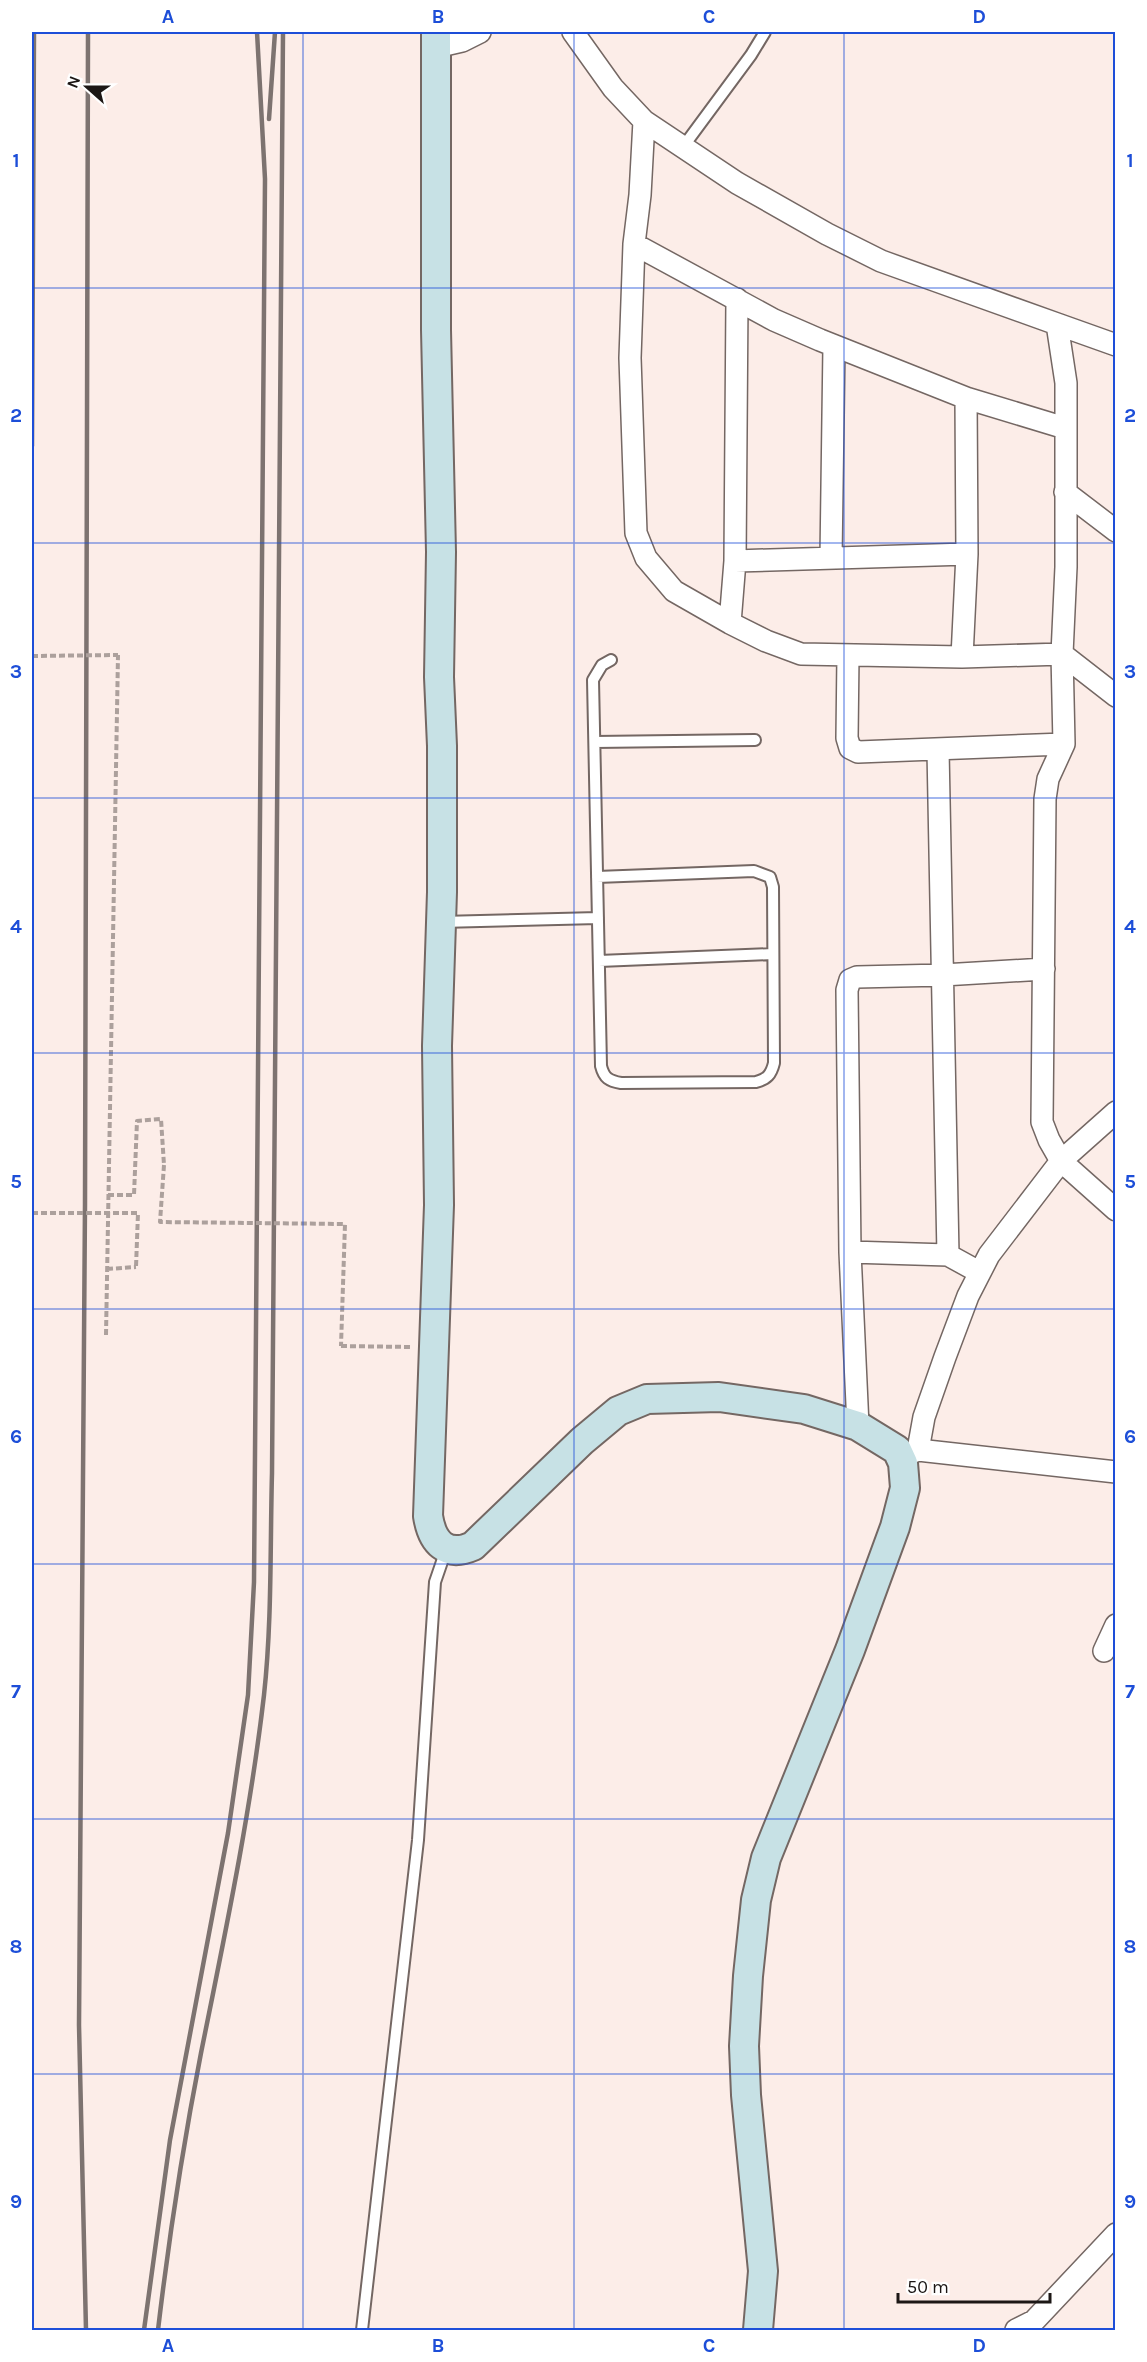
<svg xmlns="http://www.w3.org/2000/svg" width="1147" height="2362" viewBox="0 0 1147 2362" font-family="Karla,sans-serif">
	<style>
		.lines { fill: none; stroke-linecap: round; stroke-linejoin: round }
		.lane-casing { stroke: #746763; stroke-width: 14 }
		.street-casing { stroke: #746763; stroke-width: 24 }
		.secondary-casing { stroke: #746763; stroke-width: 32 }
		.path { stroke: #aca09c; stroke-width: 4; stroke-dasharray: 6 3; stroke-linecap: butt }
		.lane { stroke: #fff; stroke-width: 10 }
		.street { stroke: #fff; stroke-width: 21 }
		.secondary { stroke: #c7e1e5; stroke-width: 28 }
		.rail { stroke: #7d7370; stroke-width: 4.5 }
		.path-bridge { stroke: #aca09c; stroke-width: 4; stroke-dasharray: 6 3; stroke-linecap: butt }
		.grid { fill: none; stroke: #1d4ed8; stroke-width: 1.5; stroke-opacity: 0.55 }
		.neatline { fill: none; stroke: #1d4ed8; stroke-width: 2 }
		.grid-label { font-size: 20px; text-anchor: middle; font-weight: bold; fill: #1d4ed8 }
	</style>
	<rect width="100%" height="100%" fill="#fcede8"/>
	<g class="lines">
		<defs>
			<path id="lane" d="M683,147L751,55L765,32
				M595,742L755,740
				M597,877L754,871L770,877L773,887L774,1063C771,1075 767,1079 756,1082L621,1083C609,1081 604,1078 601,1066L593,680L602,665L611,660
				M441,922L598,918
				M599,961L773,954
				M362,2330L418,1840L435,1582L446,1550"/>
			<path id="street" d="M573,32L613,88L644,121
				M436,47L462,41L480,32
				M634,244L630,358L636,533L646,558L674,591L730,623L766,641L801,654L962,657L1062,654L1116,696
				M1057,324L1116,345
				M1065,428L966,398L820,340L774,320L634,244L640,195L644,121L737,183L827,234L881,261L1057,324L1066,383V567L1062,654L1064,744L1048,779L1045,799L1042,1122L1049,1140L1061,1161L1116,1210
				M1065,492L1116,531
				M831,558L834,346
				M735,561L967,554
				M730,623L735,561L737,299
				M848,655L847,738L850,748L858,752L1064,744
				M962,657L967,554L966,398
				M938,750L948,1255
				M850,1252L948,1255L979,1272
				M858,1426L850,1252L847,990L850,980L857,977L943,975L1044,969
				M918,1450L1116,1472
				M901,1457L918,1450L924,1417L945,1357L968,1296L989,1255L1061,1161L1116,1112
				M1104,1651L1116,1625
				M1016,2330L1034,2321L1116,2234"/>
			<path id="secondary" d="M436,32V330L441,552L439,677L442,746V892L437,1046L439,1205L428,1516C432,1542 446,1558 473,1546L582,1441L618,1411L647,1399L719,1397L804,1409L858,1426L897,1450L903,1463L905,1488L895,1527L850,1650L766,1858L756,1900L748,1976L744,2046L746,2095L763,2271L758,2330"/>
		</defs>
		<use href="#lane" class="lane-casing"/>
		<use href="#street" class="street-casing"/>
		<use href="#secondary" class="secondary-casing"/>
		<path class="path" d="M108,1195H134L137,1121L161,1119L164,1165
			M107,1269L136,1267
			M106,1335L118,655
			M341,1346L412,1347"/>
		<use href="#lane" class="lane"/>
		<use href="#street" class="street"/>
		<use href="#secondary" class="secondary"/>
		<path class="rail" d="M269,119L275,32
			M32,446L34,32
			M86,2330L79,2025L85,1204L88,32
			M144,2330L170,2140L228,1833L248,1695L254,1582L265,179L257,32
			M158,2330C169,2237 183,2145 201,2053C225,1934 250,1816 264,1695C272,1622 270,1547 272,1473L283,32"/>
		<path class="path-bridge" d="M32,656L118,655
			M164,1165L160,1222L345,1224L341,1346
			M32,1213H138L136,1267"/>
	</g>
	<path class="grid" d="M303,32V2330M574,32V2330M844,32V2330M32,288H1116M32,543H1116M32,798H1116M32,1053H1116M32,1309H1116M32,1564H1116M32,1819H1116M32,2074H1116"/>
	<rect width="1147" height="2362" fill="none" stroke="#ffffff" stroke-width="66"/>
	<g transform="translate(87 87) rotate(291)" stroke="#ffffff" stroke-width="4.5" paint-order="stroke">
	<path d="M0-4.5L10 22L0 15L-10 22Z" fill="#1c1715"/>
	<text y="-9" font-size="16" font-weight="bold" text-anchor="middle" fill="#1c1715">N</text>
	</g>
	<path d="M898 2293v9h152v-9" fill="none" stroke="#1c1715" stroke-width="3"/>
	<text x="907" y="2293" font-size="18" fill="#1c1715" stroke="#ffffff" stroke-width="4.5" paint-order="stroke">50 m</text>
	<rect x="33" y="33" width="1081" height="2296" class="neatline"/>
	<g class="grid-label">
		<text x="168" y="23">A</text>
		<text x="438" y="23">B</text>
		<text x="709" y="23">C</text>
		<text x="979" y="23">D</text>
		<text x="16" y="167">1</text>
		<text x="1130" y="167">1</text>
		<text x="16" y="422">2</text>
		<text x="1130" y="422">2</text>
		<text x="16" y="678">3</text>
		<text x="1130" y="678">3</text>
		<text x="16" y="933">4</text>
		<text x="1130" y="933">4</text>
		<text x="16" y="1188">5</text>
		<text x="1130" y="1188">5</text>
		<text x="16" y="1443">6</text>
		<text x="1130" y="1443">6</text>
		<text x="16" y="1698">7</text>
		<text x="1130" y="1698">7</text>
		<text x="16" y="1953">8</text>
		<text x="1130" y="1953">8</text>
		<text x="16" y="2208">9</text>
		<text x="1130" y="2208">9</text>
		<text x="168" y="2352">A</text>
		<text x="438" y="2352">B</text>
		<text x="709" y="2352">C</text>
		<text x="979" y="2352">D</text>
	</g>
</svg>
